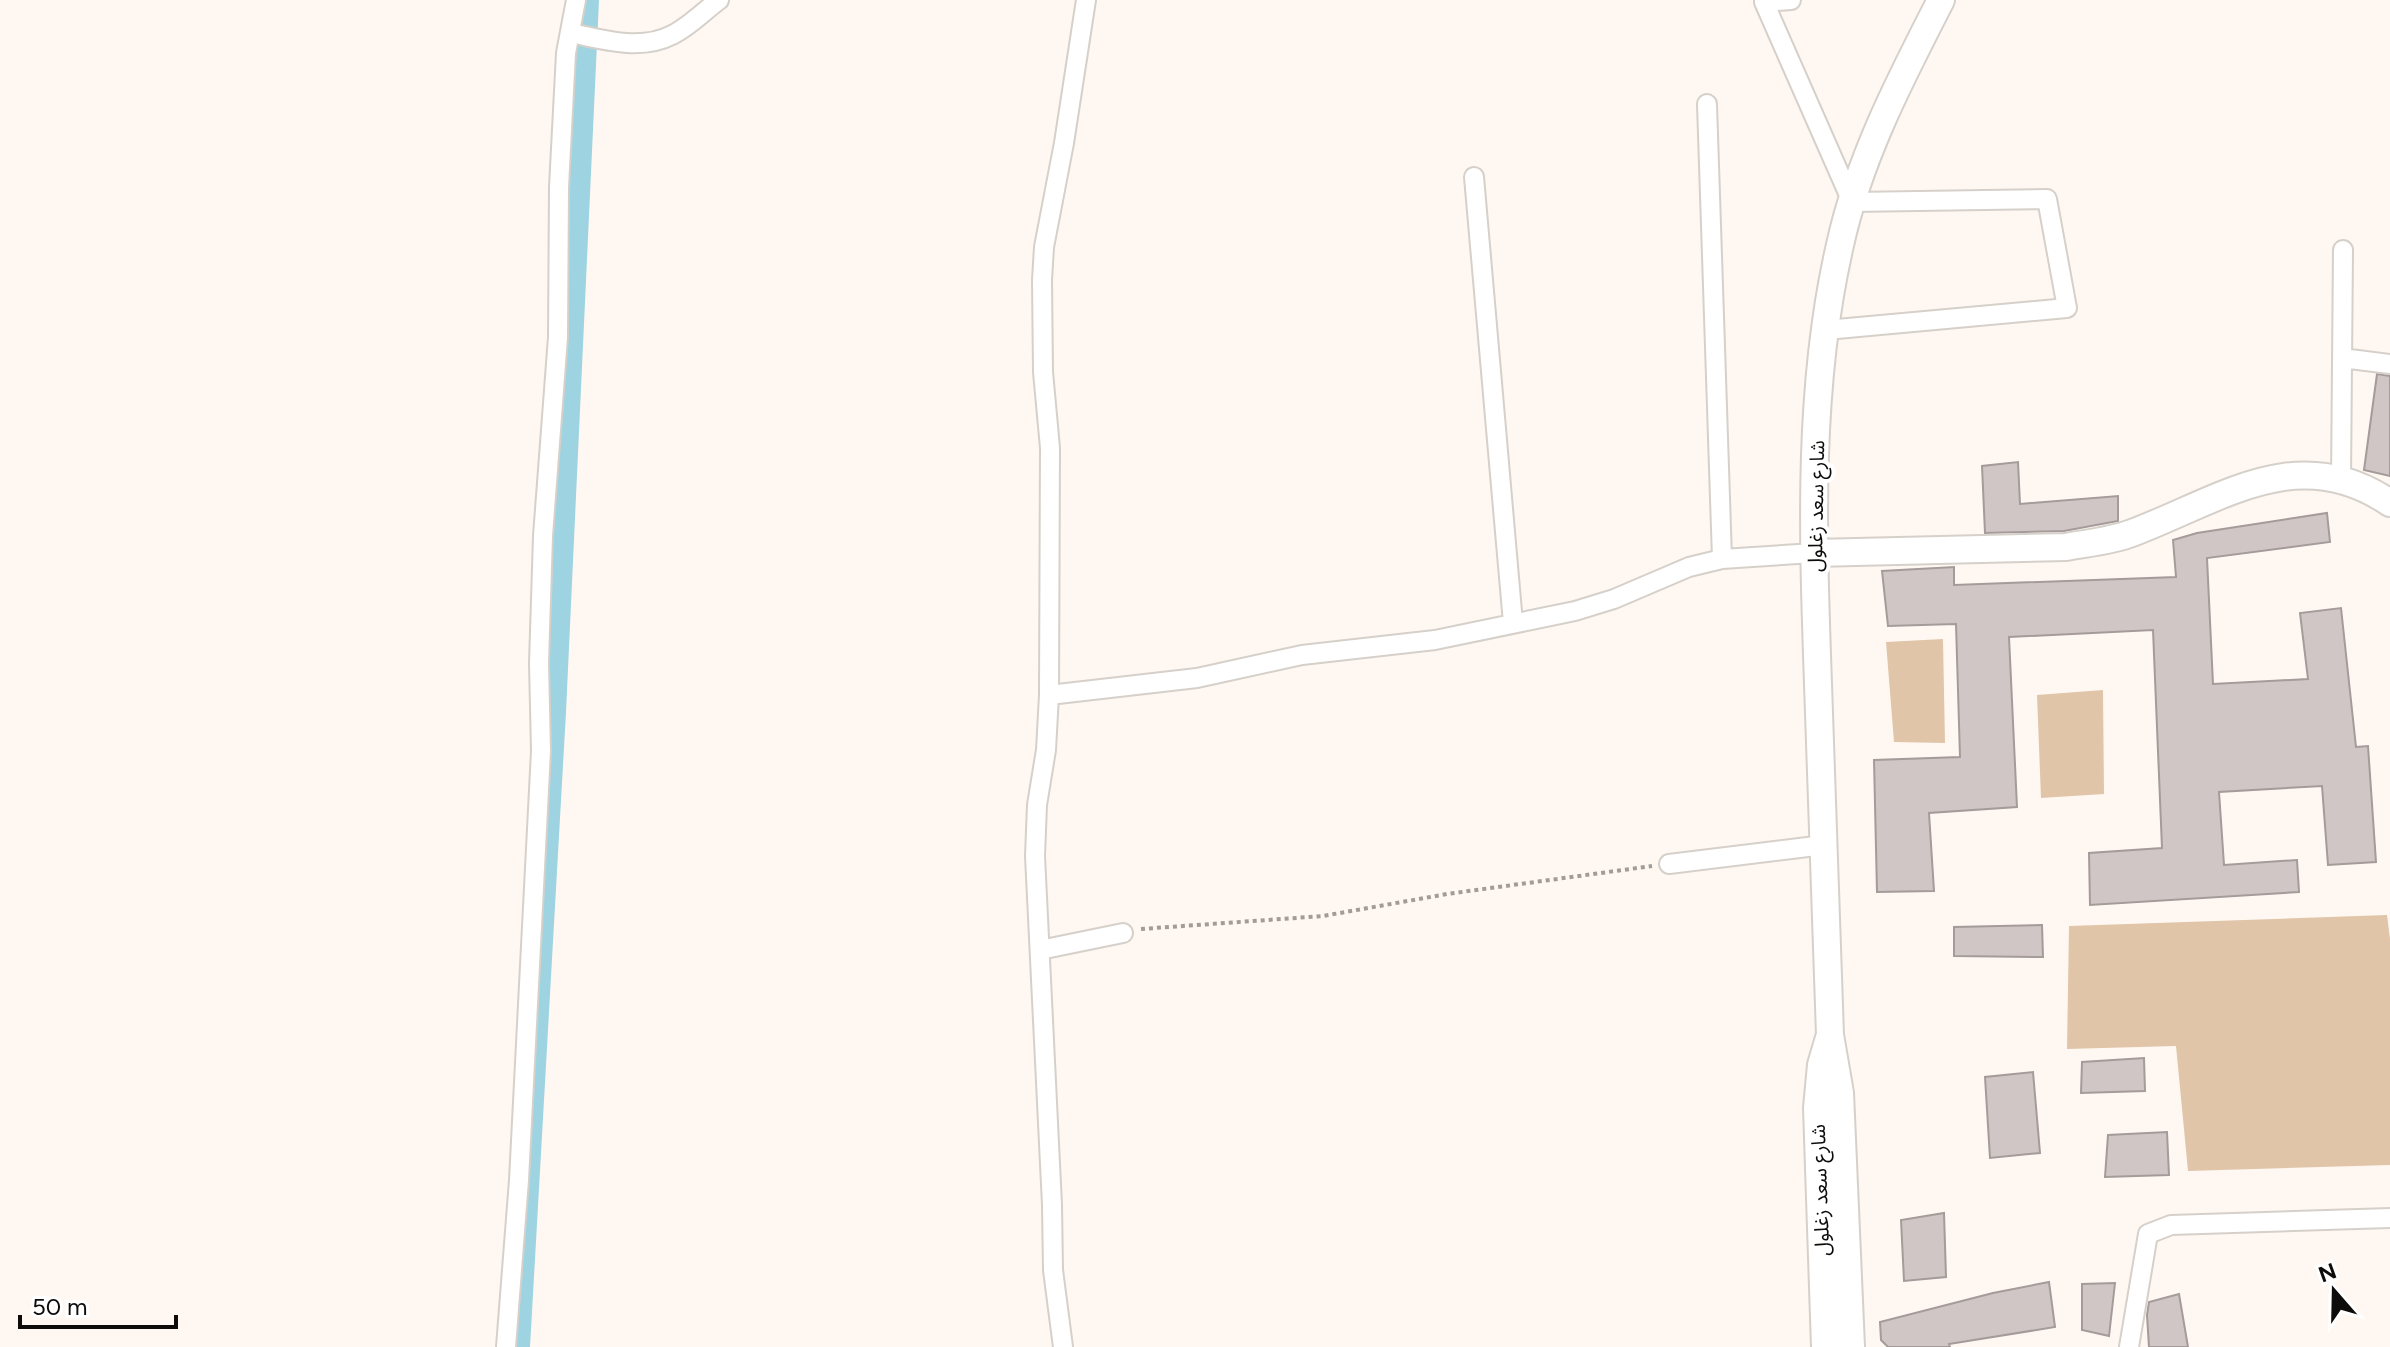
<svg xmlns="http://www.w3.org/2000/svg" width="2390" height="1347" viewBox="0 0 2390 1347" font-family="Figtree,'Noto Sans Arabic',sans-serif">
	<style>
		.green { fill: #e0c5a9 }
		.lines { fill: none; stroke-linecap: round; stroke-linejoin: round }
		.canal { stroke: #9ed3e1; stroke-width: 22 }
		.building { fill: #d0c6c5; stroke: #a49b9a; stroke-width: 2 }
		.street-casing { stroke: #d6d0ca; stroke-width: 22 }
		.secondary-casing { stroke: #d6d0ca; stroke-width: 30 }
		.path { stroke: #a19c97; stroke-width: 4; stroke-dasharray: 4 4; stroke-linecap: butt }
		.street { stroke: #fff; stroke-width: 18 }
		.secondary { stroke: #fff; stroke-width: 26 }
		.labels { text-anchor: middle; stroke-width: 8; stroke-linejoin: round; paint-order: stroke }
		.street-label { font-size: 20px; fill: #0e0c0a; stroke: #fff }
	</style>
	<rect width="100%" height="100%" fill="#fff8f2"/>
	<path class="green" d="M1943,639L1945,743L1894,742L1886,642Z
		M2103,690L2104,794L2041,798L2037,695Z
		M2387,915L2390,939V1165L2188,1171L2176,1046L2067,1049L2069,926Z"/>
	<g class="lines">
		<path class="canal" d="M519,1347L555,712L588,0"/>
	</g>
	<path class="building" d="M2377,374L2390,376V476L2364,470Z
		M2018,462L2020,504L2118,496V521L2064,531L1985,533L1982,466Z
		M2327,513L2330,542L2207,558L2213,684L2308,679L2300,613L2341,608L2356,747L2368,746L2376,862L2328,865L2322,786L2219,792L2224,865L2297,860L2299,892L2090,905L2089,853L2162,848L2153,630L2009,637L2017,807L1929,813L1934,891L1877,892L1874,760L1960,757L1956,624L1888,626L1882,571L1954,567V585L2176,577L2173,540L2197,533Z
		M2042,925L2043,957L1954,956V927Z
		M2144,1058L2145,1091L2081,1093L2082,1062Z
		M2033,1072L2040,1153L1990,1158L1985,1077Z
		M2167,1132L2169,1175L2105,1177L2108,1135Z
		M1944,1213L1946,1277L1904,1281L1901,1220Z
		M2049,1282L2055,1327L1949,1344L1950,1347H1888L1881,1340L1880,1322L1993,1293Z
		M2115,1283L2109,1336L2082,1330V1284Z
		M2179,1294L2188,1347H2149L2147,1315L2149,1302Z"/>
	<g class="lines">
		<defs>
			<path id="street" d="M1791,0L1764,2L1852,202L2047,199L2067,308L1826,330
				M571,33C603,40 641,51 672,35C689,27 704,11 719,0
				M1707,104L1722,559
				M1474,177L1513,623
				M2342,358L2390,364
				M2341,480L2343,250
				M1049,695L1197,678L1302,655L1435,640L1575,611L1614,599L1689,567L1722,559L1814,553
				M1669,864L1824,845
				M1040,950L1123,933
				M506,1347L519,1180L541,751L539,663L543,536L558,337L559,187L566,53L576,0
				M1063,1347L1053,1270L1052,1205L1035,856L1037,805L1046,750L1049,695L1050,448L1043,372L1042,280L1044,247L1064,143L1086,0
				M2129,1347L2148,1234L2171,1225L2390,1218"/>
			<path id="secondary" d="M1814,553L2066,547C2088,543 2111,541 2132,533C2220,500 2298,440 2390,503
				M1825,1347L1817,1108L1821,1065L1829,1038
				M1851,1347L1840,1093L1830,1035C1826,918 1822,801 1818,684C1813,538 1807,388 1840,245C1859,158 1901,78 1941,0"/>
		</defs>
		<use href="#street" class="street-casing"/>
		<use href="#secondary" class="secondary-casing"/>
		<path class="path" d="M1141,929L1323,916L1447,894L1652,866"/>
		<use href="#street" class="street"/>
		<use href="#secondary" class="secondary"/>
	</g>
	<g class="labels">
		<g class="street-label">
			<text transform="translate(1816 506) rotate(-89)" y="7">شارع سعد زغلول</text>
			<text transform="translate(1820 1190) rotate(-92)" y="7">شارع سعد زغلول</text>
		</g>
	</g>
	<g transform="translate(2334 1291) rotate(340)" stroke="#ffffff" stroke-width="6" paint-order="stroke">
	<path d="M0-6L14 30L0 20L-14 30Z" fill="#0e0c0a"/>
	<text y="-12" font-size="22" font-weight="bold" text-anchor="middle" fill="#0e0c0a">N</text>
	</g>
	<path d="M20 1315v12h156v-12" fill="none" stroke="#0e0c0a" stroke-width="4"/>
	<text x="32" y="1315" font-size="24" fill="#0e0c0a" stroke="#ffffff" stroke-width="6" paint-order="stroke">50 m</text>
</svg>
